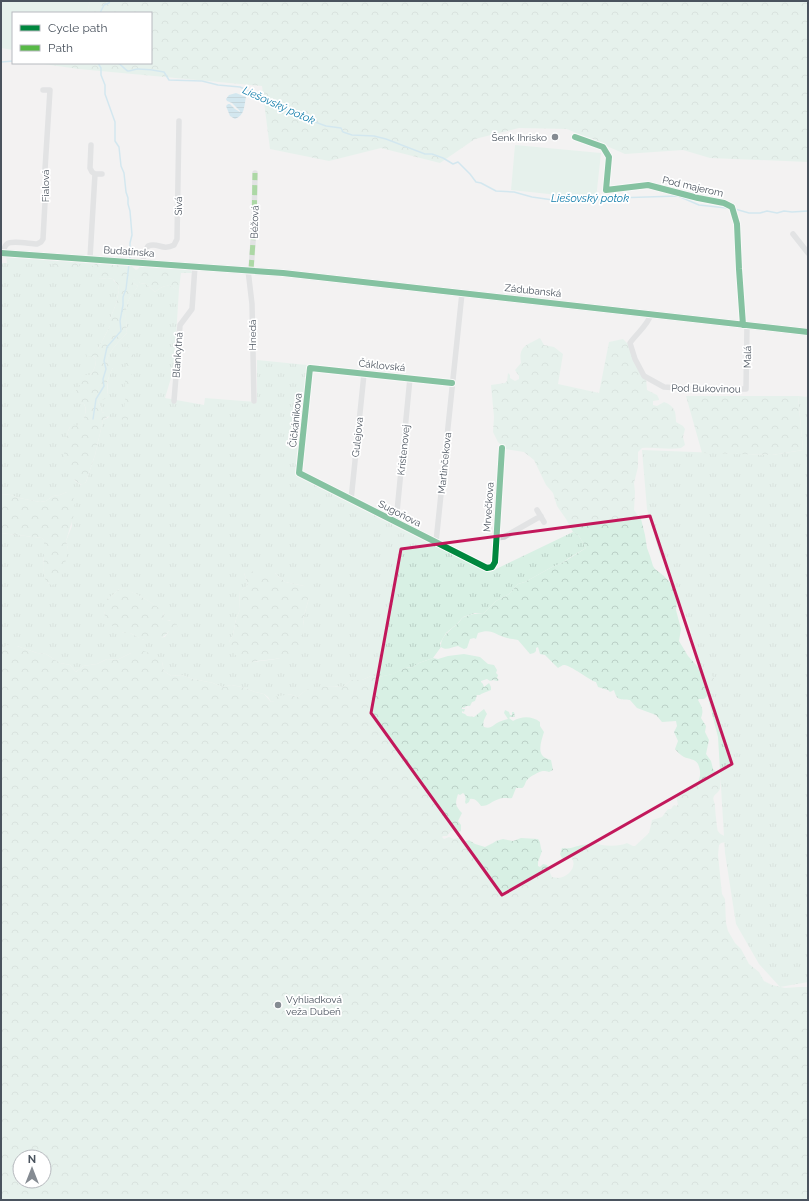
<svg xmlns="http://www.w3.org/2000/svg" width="809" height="1201" viewBox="0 0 809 1201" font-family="Raleway,sans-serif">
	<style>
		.grass { fill: url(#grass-tufts); fill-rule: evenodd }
		.forest { fill: url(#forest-crowns); fill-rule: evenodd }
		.garden { fill: #d8f0e4 }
		.water { fill: url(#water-rules) }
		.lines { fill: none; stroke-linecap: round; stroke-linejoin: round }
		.stream { stroke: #aedaec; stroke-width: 1.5 }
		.street { stroke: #ced0d3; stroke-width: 5.5 }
		.secondary { stroke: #d0d2d4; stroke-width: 8 }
		.quiet { stroke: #58b947; stroke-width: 5; stroke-dasharray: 10 5; stroke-linecap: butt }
		.cycleway-casing { stroke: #fff; stroke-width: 8 }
		.cycleway { stroke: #00873e; stroke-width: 6 }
		.marked { fill: none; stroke: #c2185b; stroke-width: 3; stroke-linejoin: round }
		.poi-dot { fill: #858b92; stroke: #fff; stroke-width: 1.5 }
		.labels { text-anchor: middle; stroke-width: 3.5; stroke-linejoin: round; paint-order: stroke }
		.poi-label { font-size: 10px; fill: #4a535e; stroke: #fff; text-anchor: end }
		.street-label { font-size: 10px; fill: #4a535e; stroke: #fff }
		.water-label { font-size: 11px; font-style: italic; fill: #117caa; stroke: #fff }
	</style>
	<defs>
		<pattern id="grass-tufts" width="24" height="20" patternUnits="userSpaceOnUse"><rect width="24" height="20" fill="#d8f0e4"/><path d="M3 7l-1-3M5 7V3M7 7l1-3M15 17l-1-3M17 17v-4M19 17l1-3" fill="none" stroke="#bbd0c6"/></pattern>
		<pattern id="forest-crowns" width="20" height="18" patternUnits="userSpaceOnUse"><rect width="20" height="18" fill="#d8f0e4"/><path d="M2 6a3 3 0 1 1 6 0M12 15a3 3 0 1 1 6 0" fill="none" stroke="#bbd0c6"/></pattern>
		<pattern id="water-rules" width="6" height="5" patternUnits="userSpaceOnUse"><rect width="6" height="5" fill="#aedaec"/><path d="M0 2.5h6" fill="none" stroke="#90b3c2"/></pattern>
	</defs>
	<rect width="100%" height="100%" fill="#f3f2f2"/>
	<path class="grass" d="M6,256L95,264L91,267L100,279L107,278L113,279L114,281L118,285L119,290L116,304L110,319V326L98,349H94L93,356L96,359C96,365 94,371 90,375H83L80,386L81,403L84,404C87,409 85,421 79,425C77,427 73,426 70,427L68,431L64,460L75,481L81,485L86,482L95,455L103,420L109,417L104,413L102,412L101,407L98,402L99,400L108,395C107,385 107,377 113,368L108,363L107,359C112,348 119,341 127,333C126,321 124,308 130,297C132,293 136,290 138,286L133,283V280L137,278L140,283L146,284L155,292C162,286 168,283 176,289H179L174,368L165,398L204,405L205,398L257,402V360L307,365L297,476L490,572L573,532L579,536L586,548L569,558L562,563L552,567L525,582L518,584L509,594L496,601L483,614L475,613L463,617L457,624L446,633L440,643L441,647L433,658L419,663L413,667L405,668L393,674L379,677L371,676L362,680H351L343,687C330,686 307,686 299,696L296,697L290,694L281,697H275L274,701L271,702L268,697L264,694L255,692L242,687L231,685L222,687L213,683L193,679L182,675L171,676L164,671L162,662L131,653L117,660L107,659L97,664L83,666L76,672L70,665L60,663L46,654L37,653L17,646L1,653V533L42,538L44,540C46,555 39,572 49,584L68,549L66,541L72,526L67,492L60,495L53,496L46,501L40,502L19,498L11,495L1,494V263H7ZM244,573H275L285,582L304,586L309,598L303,619L304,626L280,658C270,661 260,660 250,663L229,642L233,635L236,619L240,610L239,590H242L248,585ZM119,589C137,592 150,601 164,613L162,620H170L176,631H169L165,637L144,640L130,633H123L104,614L107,606V599L113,595Z
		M798,396L808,397V982L780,987L759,964L736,924L725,853L718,737L689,624L659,551L647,509L642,450L772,455L803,450Z"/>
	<path class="forest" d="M90,1H808V162L710,158L683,150L625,154L567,129L519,128L475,139L440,163L381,148L329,161L270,149L262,86L79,69L36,63H151V13H87Z
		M54,260L75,261L78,263L80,267L78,269H73L69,273H68L55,267L52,263Z
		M95,264H129L136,270L138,269L141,265L191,270L192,273H181L179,289H176C168,283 162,286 155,292L146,284L140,283L137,279L133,280V283L138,286C136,290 133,293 130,297C124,308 126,321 127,333C119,341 112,348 107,359L108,363L114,365C113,369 111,370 110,374C106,382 107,387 108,395L105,399L99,400L98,402L101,407L102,412L104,413L106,412L110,413V415L103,420L95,455L86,482L82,485C73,481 65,470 64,460C63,453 67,438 68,431L70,427L74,424L77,426C84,422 88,410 84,404L81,403L80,397L76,396L74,393L80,386L78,382L79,377L83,375H90C94,371 96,365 96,359L93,356L87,357L86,353L92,348L94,349H98L110,326V319L116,304L119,290L118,285L113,279L107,278L100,279L94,275L91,267Z
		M540,338L544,345L554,347L563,354L558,384L599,393L609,342L623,339L629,345L646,378L647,390L657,395L659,399V400L653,401V405L657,406L664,402C675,406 676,412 676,422L683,426L685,429L683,437L685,445L681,448C668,450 655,447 642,448L638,452V467L634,483L635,492L634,510L636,513L641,519L645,535L647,548L650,556L653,566L655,569L664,576L678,592L676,610L681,629L679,641L688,656L698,667L710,673L714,678L713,688L716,693L714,694L711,693L704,699H699L698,700C702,707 704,710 701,718L706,726L705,732L709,740L706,754L711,761L713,769L721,777L720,789C719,792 715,794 714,796C712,799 715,803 715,805C715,809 717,829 718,831C720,835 725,835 727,839L726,842L721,843L719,845L718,855L722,894L725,899L726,923L728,931L735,943L741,949L749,964L759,972L764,981L772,985L785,988L799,987H808V1200H1V653L2,649L7,645L17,646L37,653L46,654L60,663L70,665L76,672L83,666L97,664L107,659L117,660L131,653L144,651L155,655L160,658L162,662L164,671L171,676L182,675L193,679L213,683L222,687L231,685L242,687L255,692L264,694L271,702L274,701L273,698C275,696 286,695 290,694L296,697L299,696C308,684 329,686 343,687L351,680H362L371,676L379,677L392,674L405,668L413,667L419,663L433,658L438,659L448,656L464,654L480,657L488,664L494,665L497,670L496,673L498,675L497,678L499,680L497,681L493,680L490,681L487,679L481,681V682L483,684L484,687L489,683L491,687V690L481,694L480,695H477L475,701L472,702L470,706H466L464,708L462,707V709H465L464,712L462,711V713L465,714L467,716L474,717L484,709L487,714C485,718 482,722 484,727C491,729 492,726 497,723C500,721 504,720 508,719L504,713L505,710L509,712L510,715H512V712H514L515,717H510L509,718L513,721C522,716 532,716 540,722V726L544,732C542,739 538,749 542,755C544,758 548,759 551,760L553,770L549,772C547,771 546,771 543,771C540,771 529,777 527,780C525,782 525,787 522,788C521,788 517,788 516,788L512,798C508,799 504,797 499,799C491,801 490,806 481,806C478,802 475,798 470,799L469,802L466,804L465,802C466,799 466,795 463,793L460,795L458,794C455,804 455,805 462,813L458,821L461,825V831L459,832L451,831L447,836H443L442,837L444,839L449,837L454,839L457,838H459L460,836L463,842L469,840L475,844L485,847L493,843L496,841L503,839L513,841L521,838L538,839C541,842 540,847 542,851L538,862V866L540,867L543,864L547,865C550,868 549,872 552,877C552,877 558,878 558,878C569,877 578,866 571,857L565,860L562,858L560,854L562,848C570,849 570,848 578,846C583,844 588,845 594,843C602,846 619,847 627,843L633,846H635L649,833L652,820L662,817L668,809H671L674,805L677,806L678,804C677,801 676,797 678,795C680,792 686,792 689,790C699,785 703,775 698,764C695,759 689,759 684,757C680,755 678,752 675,749L678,741L674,732L677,726L676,721L662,722L656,715L637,708L630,700C620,699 617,701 614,690L610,692L608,690L598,687L596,682C589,680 569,664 564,665C562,665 560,667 558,668L545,655L540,654L538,647L536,648V651L534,653L530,654L518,640C514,639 511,639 507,638C495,635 492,628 478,633L476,639L474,638L470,639L467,648L464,649L458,646C452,647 446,651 441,647C440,636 451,630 457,624C460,622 461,618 464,617C470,614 477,613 483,614L496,601L509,594L518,584L525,582L552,567L562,563L586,548L579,536L573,532L566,519L557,506L553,493L546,485L534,460L524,452L505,449L498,442L493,432L494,417L491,385L505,383L507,381L508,373L510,375V378L515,381L519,379V376L515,370L521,363C518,346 527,345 540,338ZM20,1157H44V1181H20Z
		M129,345H132L134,346L129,413V418L127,421H125L121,419C127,405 125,392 125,377C125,368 127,358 128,348Z
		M686,396H798L803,450L772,455L702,453Z
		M67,492H71L73,494L75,511L66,541L68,549L66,560L60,579L56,583L52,585L49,584L45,579L43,567L44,559V540L42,538L1,533V494L11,495L19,498L40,502L46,501L53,496L60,495Z
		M246,569L256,573H275L285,582L304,586L309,589V598L303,619L304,626L299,649L297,653L288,660L280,658L275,659L257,661L250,663L239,659L231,650L229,642L233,635L236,619L240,610L239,590H242L248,585L244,573Z
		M119,589C132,589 152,603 162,610L164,613L162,620C169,620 172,620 177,625L178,630L176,631H169C162,640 152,643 141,639C138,637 134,635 130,633C127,633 127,633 124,633C115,631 108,622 104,614C106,609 105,604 107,599L113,595Z"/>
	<path class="garden" d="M1,1H90L87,13H13V50L1,48Z
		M515,145L601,153L596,199L511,190Z"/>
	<path class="water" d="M236,93L246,97C244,106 245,115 235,119L230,116L226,106L228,104H230L235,109L240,112V111L232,103L227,101L226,99L229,95Z"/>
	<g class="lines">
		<path class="stream" d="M100,13L104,5L109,3L110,1
			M1,62L13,61
			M98,63L101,68V75L105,85V94L115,122V141L119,147L121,166L124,173L126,192L128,198V204L130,211L132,235L130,243V259
			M118,63C122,65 125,70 128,71C131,71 135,69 138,69C147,69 155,70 164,72L169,80L202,81L218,85L240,87L265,98L301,117L326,126L341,128L343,132L352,135L374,136L386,139L425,154H432L443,158L453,164L458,162L470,174L476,182L481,183L496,191L514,192L532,197L560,201L579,202L615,198L678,196L699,205L727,208
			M735,209L749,213H760L767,211L777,213L784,211L792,212L808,211
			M93,419L96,399L104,386L103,379L106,369L104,361L107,347L121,331L120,321L123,305V297L126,289L129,264"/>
		<path class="street" d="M575,137L603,147L609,157L606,190L648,185L698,198L724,203L732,207L737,224L739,269L743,325
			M95,174H102
			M793,234L808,253
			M3,253C4,250 4,246 7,244C12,240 30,244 37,244L41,242L43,239L46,184L45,169L50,90H43
			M90,258L95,174L92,172L90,168L91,145
			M143,262L144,253L148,246C158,242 162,251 174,245L177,239L179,121
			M248,270L252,304L254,401
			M251,270L254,227L255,173
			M651,314C648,325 637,333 630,343L635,359L644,376L664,387L695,389H746L747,325
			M452,383L310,368L299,473L487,568L492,567L495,562L502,448
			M174,401L180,325L192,309L195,266
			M351,500L364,374
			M537,510L544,522
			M396,522L410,378
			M496,538L504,537L541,516
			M436,542L462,293"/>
		<path class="secondary" d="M1,253L283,273L808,332"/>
		<path class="quiet" d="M251,270L254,227L255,173"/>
		<defs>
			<path id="cycleway" d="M575,137L603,147L609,157L606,190L648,185L698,198L724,203L732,207L737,224L739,269L743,325
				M1,253L283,273L808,332
				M452,383L310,368L299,473L487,568L492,567L495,562L502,448"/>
		</defs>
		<use href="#cycleway" class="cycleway-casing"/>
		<use href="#cycleway" class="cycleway"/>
	</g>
	<path d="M0 0H809V1201H0ZM650,516L732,764L502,895L371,713L401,549Z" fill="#f3f2f2" fill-opacity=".55" fill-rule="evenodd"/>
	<path class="marked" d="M650,516L732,764L502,895L371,713L401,549Z"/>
	<g class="poi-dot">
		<circle cx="555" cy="137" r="4"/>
		<circle cx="278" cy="1005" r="4"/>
	</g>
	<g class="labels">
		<g class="poi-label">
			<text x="547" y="141">Šenk Ihrisko</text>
			<text x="286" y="1003" text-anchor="start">Vyhliadková<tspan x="286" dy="12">veža Dubeň</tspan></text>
		</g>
		<g class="street-label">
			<text transform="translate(45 186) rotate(-90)" y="4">Fialová</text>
			<text transform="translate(693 186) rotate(13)" y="4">Pod majerom</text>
			<text transform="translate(178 206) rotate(-89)" y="4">Sivá</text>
			<text transform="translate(254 222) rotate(-88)" y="4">Béžová</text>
			<text transform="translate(129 251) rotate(4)" y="4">Budatínska</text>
			<text transform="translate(533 290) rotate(6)" y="4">Zádubanská</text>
			<text transform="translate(252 335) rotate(-90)" y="4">Hnedá</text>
			<text transform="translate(177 355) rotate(-86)" y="4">Blankytná</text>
			<text transform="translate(747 357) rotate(-89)" y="4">Malá</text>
			<text transform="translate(382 365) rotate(6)" y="4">Čáklovská</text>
			<text transform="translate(706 388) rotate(1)" y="4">Pod Bukovinou</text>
			<text transform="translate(295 420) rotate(-84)" y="4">Čičkánikova</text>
			<text transform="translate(357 437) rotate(-84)" y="4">Gulejova</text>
			<text transform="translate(403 450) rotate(-84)" y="4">Kristenovej</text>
			<text transform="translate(444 463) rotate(-84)" y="4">Martinčekova</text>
			<text transform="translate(488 507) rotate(-86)" y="4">Mrvečkova</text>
			<text transform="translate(400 513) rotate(27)" y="4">Sugoňova</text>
		</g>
		<g class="water-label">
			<text transform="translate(279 105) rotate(24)" y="4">Liešovský potok</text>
			<text x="590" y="202">Liešovský potok</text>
		</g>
	</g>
	<rect width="809" height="1201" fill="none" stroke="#4a535e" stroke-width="4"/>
	<rect x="12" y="12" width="140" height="52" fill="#ffffff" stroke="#b7babf"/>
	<rect x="20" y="25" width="20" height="6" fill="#00873e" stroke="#b7babf"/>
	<text x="48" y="32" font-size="12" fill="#4a535e">Cycle path</text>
	<rect x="20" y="45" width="20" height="6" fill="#58b947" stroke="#b7babf"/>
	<text x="48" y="52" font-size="12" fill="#4a535e">Path</text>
	<g transform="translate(32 1169)"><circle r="19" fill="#ffffff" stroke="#b7babf"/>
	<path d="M0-3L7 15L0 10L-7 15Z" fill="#858b92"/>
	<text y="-6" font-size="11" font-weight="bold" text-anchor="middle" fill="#4a535e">N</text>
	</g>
</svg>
